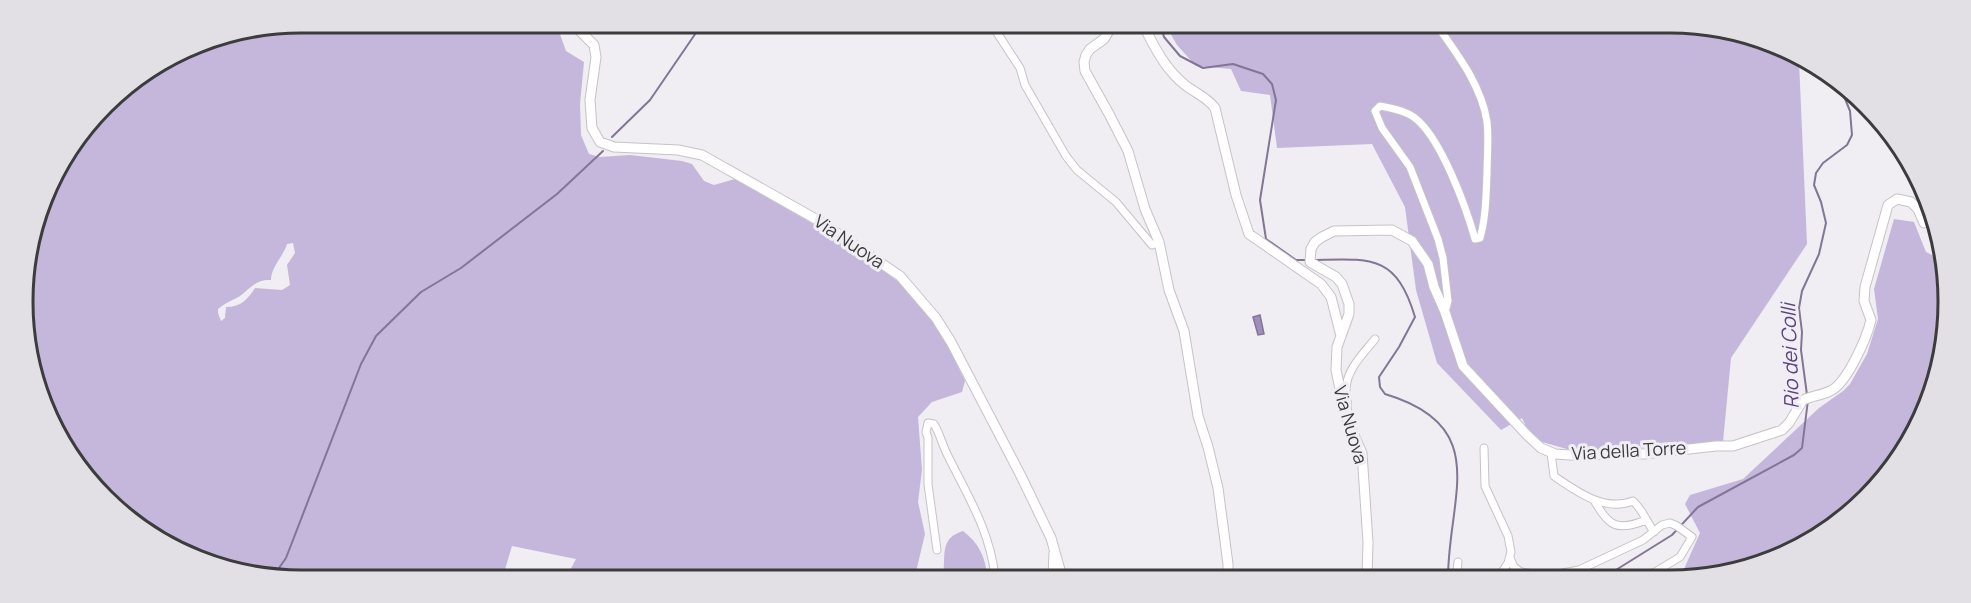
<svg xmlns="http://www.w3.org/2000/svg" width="1971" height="603" viewBox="0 0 1971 603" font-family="Manrope,sans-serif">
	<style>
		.green { fill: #c5b6dc; fill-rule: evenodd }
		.water { fill: #a08dbc; stroke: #827596; stroke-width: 1.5 }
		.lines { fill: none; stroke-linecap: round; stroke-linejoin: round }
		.stream { stroke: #827596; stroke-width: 2 }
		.street-casing { stroke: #c5c3c7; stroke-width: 9 }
		.secondary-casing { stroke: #c5c3c7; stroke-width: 11 }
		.street { stroke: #fff; stroke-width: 7 }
		.secondary { stroke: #fff; stroke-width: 9 }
		.labels { text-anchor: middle; stroke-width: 6; stroke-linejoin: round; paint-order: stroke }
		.street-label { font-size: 18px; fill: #3c3c3d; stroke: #f0eef3 }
		.water-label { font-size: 20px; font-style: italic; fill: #5e4380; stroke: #f0eef3 }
		.rim { fill: none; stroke: #3c3c3d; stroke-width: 3 }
	</style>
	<rect width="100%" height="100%" fill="#f0eef3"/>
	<path class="green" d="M302,23H556L566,51L584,62L580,104L581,135L589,154L600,157L630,155L682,161L692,164L704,181L714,185L735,179L836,237L899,282L929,316L950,350L965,381L962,392L932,402L918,417L922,470L918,502L925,534L915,576H567L576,559L512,546L503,576L247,575L198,555V552L194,553L146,533L70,457L32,373L25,265L51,178L117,92L195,44ZM293,243L295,253L287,265L290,285L282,290L255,288C248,299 241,307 226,307L225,318L221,321L218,313V309C225,303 233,300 240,296C251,288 256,279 271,280C271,267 283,257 287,244Z
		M1166,26L1724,28L1795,57L1799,61L1807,244L1731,358L1723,442L1577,452L1532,439L1522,418L1501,430L1437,363L1416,290L1405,207L1372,144L1277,148L1270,95L1241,91L1231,69L1196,66L1177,45Z
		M1894,219L1914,222L1926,252L1936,257H1943V356L1911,441L1854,511L1793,552L1706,578H1680L1700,533L1685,504L1690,495L1743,479L1819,408L1843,391L1850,384L1867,354L1878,319L1874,289Z
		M963,531C979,543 986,558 987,577H943C946,556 939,538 963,531Z"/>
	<path class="water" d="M1260,315L1264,334L1258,335L1253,317Z"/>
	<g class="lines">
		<path class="stream" d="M1161,26L1164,37L1180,56L1203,68L1233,64L1263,74L1272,84L1276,100L1260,200L1266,239L1296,260H1306
			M612,137L650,100L702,24
			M1312,260C1369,259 1396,253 1415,317L1399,347L1379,377L1380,387L1385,394C1493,426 1448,497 1448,578
			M1807,395L1801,350L1802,332L1799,308L1802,291L1819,254L1826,223L1821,202L1814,185L1816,173L1823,163L1847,145L1852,135L1850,111L1839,84
			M274,575L286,558L361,364L376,336L421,292L461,268L557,194L603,151
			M1603,578L1672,535L1698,507L1794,455L1802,448L1808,400"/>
		<defs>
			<path id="street" d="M992,25L1020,68L1025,85L1066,156L1077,170L1116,202L1152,245L1159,242
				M1059,25L1061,26
				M1438,27C1458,55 1482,87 1487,122C1489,138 1487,157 1487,174C1486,195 1486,217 1480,238L1475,239C1466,207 1441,138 1415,118C1406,111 1392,108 1380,106L1375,111L1382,128L1410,167L1438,239L1443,258L1448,301L1445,312
				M1347,415C1349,406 1346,399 1346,390C1346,370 1363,354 1375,339
				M1484,448L1485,486L1508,536L1511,552L1508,563L1498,578
				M1551,453L1554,476C1577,492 1605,512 1633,501C1642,509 1647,522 1654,532
				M1594,500C1608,526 1617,532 1646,520
				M937,550L928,484V438L926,432L928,423L934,424C940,434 942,444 947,454C967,495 990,530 995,577
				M1510,558L1514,567L1521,572L1547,576L1579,570L1643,540L1662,525L1670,523L1677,526L1692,537L1680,557L1645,578
				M1052,577L1053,553
				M1456,578L1458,562"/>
			<path id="secondary" d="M573,24L594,45L596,57L590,100L592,128L600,142L614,147L678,150L702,155L821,222L900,276L936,318L951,342L1020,474L1051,538L1062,577
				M1112,26L1104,39L1090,49L1086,55L1084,62L1085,71L1109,114L1128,151L1145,209L1159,242L1169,290L1184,331L1198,416L1208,447L1218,488L1228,564V577
				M1144,26C1154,47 1166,70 1185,85C1195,93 1207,97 1215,108L1236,195L1249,234L1321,284L1331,297L1341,336
				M1367,577L1368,542L1362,453L1346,417L1336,370L1337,347L1349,314V304L1342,284L1336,277L1310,262L1311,249L1315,242L1322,237L1334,231L1392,230L1412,241L1428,264L1434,287L1445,312L1463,366L1527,435L1541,448L1555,454L1584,456L1616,453L1644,454L1716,446H1733L1782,430L1789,423L1803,400C1812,396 1822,395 1830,391C1847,384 1867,337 1871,320L1864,301L1865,287L1888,205L1897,199L1911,202L1918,209L1924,223L1930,216"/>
		</defs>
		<use href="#street" class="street-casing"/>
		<use href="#secondary" class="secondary-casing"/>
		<use href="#street" class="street"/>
		<use href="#secondary" class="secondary"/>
	</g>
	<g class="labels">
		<g class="street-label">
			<text transform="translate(849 242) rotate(34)" y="6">Via Nuova</text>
			<text transform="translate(1350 425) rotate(74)" y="6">Via Nuova</text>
			<text transform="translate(1629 451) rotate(-3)" y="6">Via della Torre</text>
		</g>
		<g class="water-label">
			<text transform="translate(1790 356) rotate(-92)" y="7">Rio dei Colli</text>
		</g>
	</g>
	<path d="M0 0H1971V603H0ZM301 33H1670A268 268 0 0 1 1938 301V302A268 268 0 0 1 1670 570H301A268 268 0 0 1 33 302V301A268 268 0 0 1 301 33Z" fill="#e2e0e4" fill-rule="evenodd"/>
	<path class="rim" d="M301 33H1670A268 268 0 0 1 1938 301V302A268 268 0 0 1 1670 570H301A268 268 0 0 1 33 302V301A268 268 0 0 1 301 33Z"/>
</svg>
